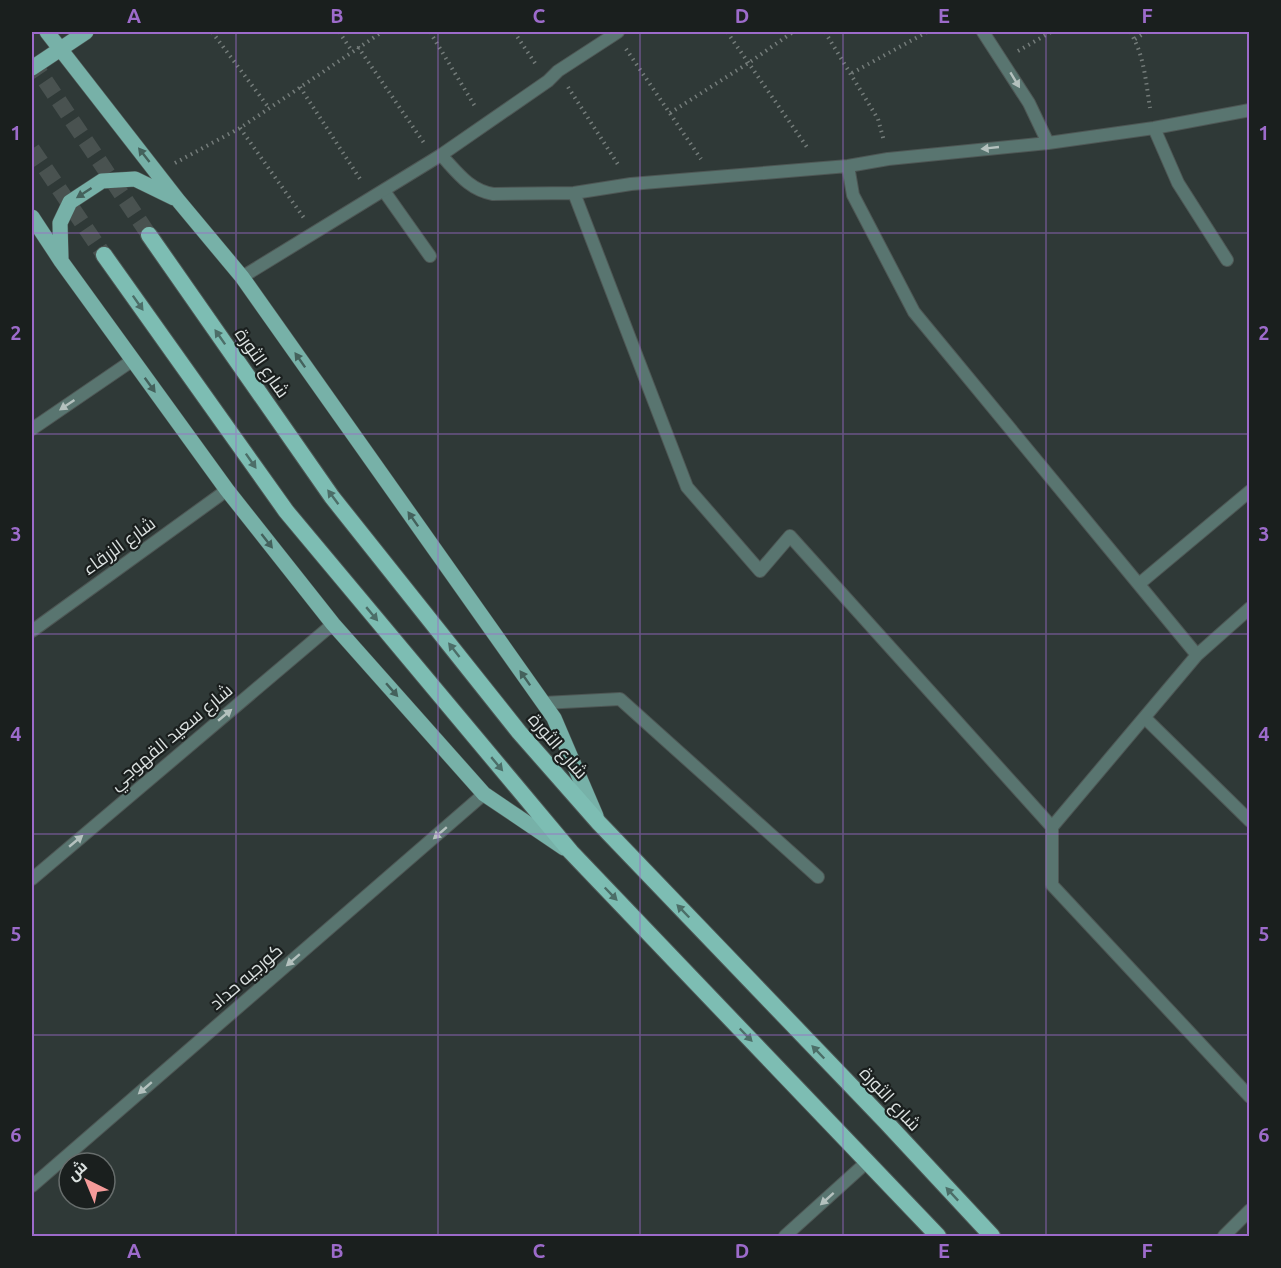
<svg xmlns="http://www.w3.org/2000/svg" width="1281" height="1268" viewBox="0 0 1281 1268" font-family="Ubuntu,Cairo,sans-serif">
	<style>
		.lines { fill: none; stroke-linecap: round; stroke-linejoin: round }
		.trunk-tunnel { stroke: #495250; stroke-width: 16; stroke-dasharray: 16 8; stroke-linecap: butt }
		.service-casing { stroke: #4e5755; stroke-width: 14 }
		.minor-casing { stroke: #4e5755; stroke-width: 14 }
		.primary-casing { stroke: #4e5755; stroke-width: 16 }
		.trunk-casing { stroke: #4e5755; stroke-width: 18 }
		.path { stroke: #747c7a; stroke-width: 4; stroke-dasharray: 1.5 4.5; stroke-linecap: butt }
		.service { stroke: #597570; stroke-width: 12 }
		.minor { stroke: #597570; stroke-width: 12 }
		.primary { stroke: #77b1a8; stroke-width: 15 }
		.trunk { stroke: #7dbdb3; stroke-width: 16 }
		.oneway { fill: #b4c1be }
		.oneway2 { fill: #44615c }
		.oneway3 { fill: #4c6e68 }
		.grid { fill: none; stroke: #9d6bcb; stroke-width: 1.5; stroke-opacity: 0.55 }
		.labels { text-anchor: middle; stroke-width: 4.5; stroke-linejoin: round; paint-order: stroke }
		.street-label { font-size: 18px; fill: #dbe1e0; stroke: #1a1f1e }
		.neatline { fill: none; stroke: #9d6bcb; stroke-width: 2 }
		.grid-label { font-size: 20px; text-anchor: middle; font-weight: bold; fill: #9d6bcb }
	</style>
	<rect width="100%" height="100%" fill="#2f3937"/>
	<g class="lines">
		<path class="trunk-tunnel" d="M32,61L149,235
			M32,149L104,255"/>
		<defs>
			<path id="service" d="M384,191L430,256
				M543,703L620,699L818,877"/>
			<path id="minor" d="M983,32L1029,103L1048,143
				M1154,128L1178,183L1227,260
				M441,155C457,172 469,190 493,194L574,193L631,184L848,166L888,159L1048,143L1154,128L1250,110
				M848,166L853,195L914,312L1197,655
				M574,193L687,487L760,571L790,536L1052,827
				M242,277L441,155L548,81L558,71L618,32
				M32,429L133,360
				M1139,584L1250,491
				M1250,608L1197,655L1052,827V885L1250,1097
				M32,631L227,490
				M1145,718L1250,821
				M32,879L333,624
				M32,1186L484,794
				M785,1236L868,1161
				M1224,1236L1250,1210"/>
			<path id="primary" d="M47,32L177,199L242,277L554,718L596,816
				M32,68L86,32
				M32,217L61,261L227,490L333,624L484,794L564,848
				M61,259L60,223L70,202L102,181L135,179L174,198"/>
			<path id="trunk" d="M149,235L332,497L519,732L599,823L885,1121L992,1236
				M104,255L286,511L571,852L938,1236"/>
		</defs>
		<use href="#service" class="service-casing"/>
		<use href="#minor" class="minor-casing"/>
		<use href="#primary" class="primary-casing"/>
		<use href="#trunk" class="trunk-casing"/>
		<path class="path" d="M212,32L269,108
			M339,32L352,51
			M430,32L476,108
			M514,32L537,66
			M727,32L809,150
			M825,32L878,119L884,141
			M1130,32C1144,53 1146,83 1150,108
			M1135,39L1146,32
			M358,47L424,143
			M626,49L701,159
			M1018,51L1051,32
			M852,73L927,32
			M300,87L362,182
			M568,87L619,166
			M670,113L750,62L793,32
			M240,128L304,218
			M175,163L240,128L382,32"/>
		<use href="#service" class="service"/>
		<use href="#minor" class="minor"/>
		<use href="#primary" class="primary"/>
		<use href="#trunk" class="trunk"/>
	</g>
	<defs><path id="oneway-solid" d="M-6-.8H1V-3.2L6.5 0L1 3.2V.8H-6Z" transform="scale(1.5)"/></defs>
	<g class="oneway">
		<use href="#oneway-solid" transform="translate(1015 80) rotate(59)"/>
		<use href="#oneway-solid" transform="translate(990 148) rotate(174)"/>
		<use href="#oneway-solid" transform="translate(67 405) rotate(146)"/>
		<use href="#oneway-solid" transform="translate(225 715) rotate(-40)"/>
		<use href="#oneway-solid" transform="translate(440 833) rotate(139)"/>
		<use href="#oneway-solid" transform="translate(76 841) rotate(-40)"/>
		<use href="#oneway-solid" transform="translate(293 960) rotate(139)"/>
		<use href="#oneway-solid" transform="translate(145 1088) rotate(139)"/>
		<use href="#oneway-solid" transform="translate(827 1199) rotate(138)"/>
	</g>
	<g class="oneway2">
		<use href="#oneway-solid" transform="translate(144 155) rotate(-128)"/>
		<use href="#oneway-solid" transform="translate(84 193) rotate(147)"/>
		<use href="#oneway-solid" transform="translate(300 360) rotate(-125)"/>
		<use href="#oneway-solid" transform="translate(150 385) rotate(54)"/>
		<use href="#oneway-solid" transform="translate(413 519) rotate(-125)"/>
		<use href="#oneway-solid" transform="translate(267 541) rotate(52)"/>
		<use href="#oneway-solid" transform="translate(525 678) rotate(-125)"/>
		<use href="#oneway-solid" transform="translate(392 690) rotate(49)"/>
	</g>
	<g class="oneway3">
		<use href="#oneway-solid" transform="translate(138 303) rotate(55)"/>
		<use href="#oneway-solid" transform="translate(220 337) rotate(-125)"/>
		<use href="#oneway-solid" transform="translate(251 461) rotate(55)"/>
		<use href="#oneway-solid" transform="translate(333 497) rotate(-127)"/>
		<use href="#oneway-solid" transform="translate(372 614) rotate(50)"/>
		<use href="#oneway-solid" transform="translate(454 650) rotate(-128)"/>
		<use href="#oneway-solid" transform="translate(497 764) rotate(50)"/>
		<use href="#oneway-solid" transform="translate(611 894) rotate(46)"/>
		<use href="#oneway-solid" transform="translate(683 911) rotate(-134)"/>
		<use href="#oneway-solid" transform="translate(746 1035) rotate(46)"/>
		<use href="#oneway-solid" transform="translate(818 1052) rotate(-134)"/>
		<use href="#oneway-solid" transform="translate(952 1194) rotate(-133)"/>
	</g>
	<path class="grid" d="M236,32V1236M438,32V1236M640,32V1236M843,32V1236M1046,32V1236M32,233H1250M32,434H1250M32,634H1250M32,834H1250M32,1035H1250"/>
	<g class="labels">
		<g class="street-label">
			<text transform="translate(262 363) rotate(55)" y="6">شارع الثورة</text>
			<text transform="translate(119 546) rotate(-36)" y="6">شارع الزرقاء</text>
			<text transform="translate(171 737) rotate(-40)" y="6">شارع سعيد القهوجي</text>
			<text transform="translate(558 746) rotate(49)" y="6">شارع الثورة</text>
			<text transform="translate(246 977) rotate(-41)" y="6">كورجيه حداد</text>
			<text transform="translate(890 1099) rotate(47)" y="6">شارع الثورة</text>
		</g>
	</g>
	<rect width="1281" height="1268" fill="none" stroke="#1a1f1e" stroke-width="66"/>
	<g transform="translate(87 1181) rotate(317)"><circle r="28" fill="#1a1f1e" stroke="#676d6c" stroke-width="1.5"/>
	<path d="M0-4.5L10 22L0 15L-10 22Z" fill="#f59b9a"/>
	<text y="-9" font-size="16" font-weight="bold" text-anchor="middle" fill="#dbe1e0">ش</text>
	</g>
	<rect x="33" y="33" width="1215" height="1202" class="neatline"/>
	<g class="grid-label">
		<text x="134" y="23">A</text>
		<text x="337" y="23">B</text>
		<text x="539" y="23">C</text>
		<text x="742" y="23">D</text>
		<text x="944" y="23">E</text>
		<text x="1147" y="23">F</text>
		<text x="16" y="140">1</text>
		<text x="1264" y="140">1</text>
		<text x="16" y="340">2</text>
		<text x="1264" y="340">2</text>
		<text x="16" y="541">3</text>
		<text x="1264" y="541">3</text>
		<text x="16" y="741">4</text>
		<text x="1264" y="741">4</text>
		<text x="16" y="941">5</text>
		<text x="1264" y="941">5</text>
		<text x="16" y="1142">6</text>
		<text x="1264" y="1142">6</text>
		<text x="134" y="1258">A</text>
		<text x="337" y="1258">B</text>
		<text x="539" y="1258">C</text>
		<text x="742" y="1258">D</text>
		<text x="944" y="1258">E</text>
		<text x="1147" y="1258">F</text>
	</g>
</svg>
